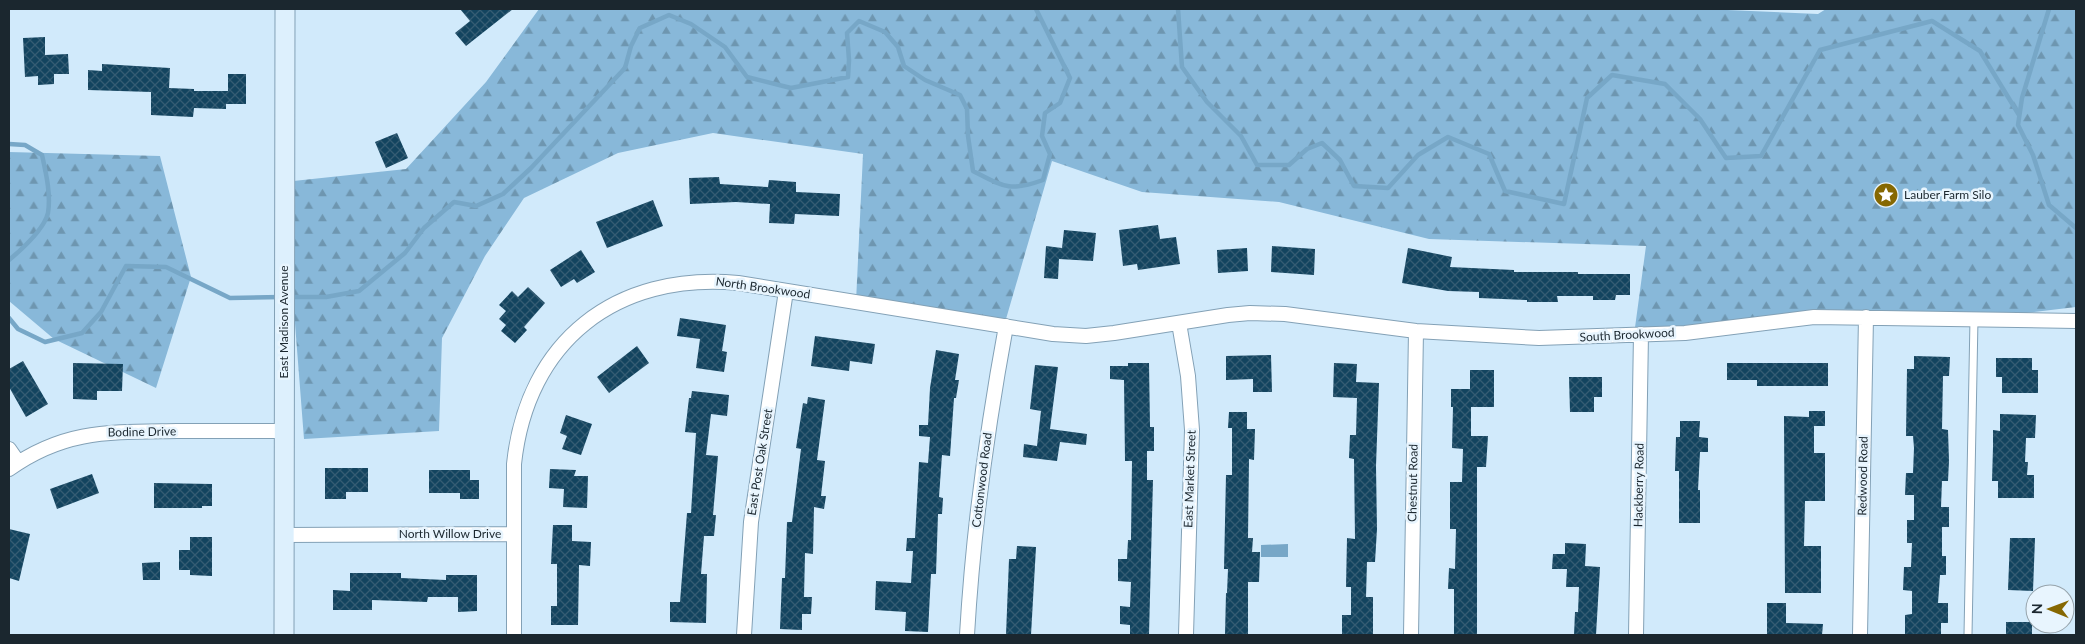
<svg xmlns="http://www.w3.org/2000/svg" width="2085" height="644" viewBox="0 0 2085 644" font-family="Lato,sans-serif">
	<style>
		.forest { fill: url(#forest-firs) }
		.water { fill: #77a7c7 }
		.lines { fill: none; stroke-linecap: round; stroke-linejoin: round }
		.stream { stroke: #77a7c7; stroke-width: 4.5 }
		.building { fill: url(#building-cross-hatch) }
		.service-casing { stroke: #83a1b6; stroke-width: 9 }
		.minor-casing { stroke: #83a1b6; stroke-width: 16 }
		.secondary-casing { stroke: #83a1b6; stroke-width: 21 }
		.service { stroke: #fff; stroke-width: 7 }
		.minor { stroke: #fff; stroke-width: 14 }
		.secondary { stroke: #ddf0fd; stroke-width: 19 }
		.labels { text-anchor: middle; stroke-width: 5; stroke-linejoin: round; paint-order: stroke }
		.poi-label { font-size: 12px; fill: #1b272f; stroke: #e8f5fe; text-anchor: start }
		.street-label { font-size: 12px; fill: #1b272f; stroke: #e8f5fe }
	</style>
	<defs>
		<pattern id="forest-firs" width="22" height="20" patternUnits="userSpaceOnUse" patternTransform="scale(1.25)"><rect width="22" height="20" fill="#88b8d9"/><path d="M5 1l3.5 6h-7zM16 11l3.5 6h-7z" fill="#6e96b0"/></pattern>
		<pattern id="building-cross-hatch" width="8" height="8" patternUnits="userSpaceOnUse" patternTransform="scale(1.25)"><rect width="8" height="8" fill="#13445f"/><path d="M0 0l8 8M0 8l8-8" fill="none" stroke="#355c73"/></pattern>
	</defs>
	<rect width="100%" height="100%" fill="#d1eafb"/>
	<path class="forest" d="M539,9H1704L1818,14L1826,9H2076V307L1974,319L1775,320L1634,335L1646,246L1429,239L1279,202L1142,192L1052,161L1006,319L856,302L863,154L713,133L618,153L524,198L485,256L442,338L439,431L304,439L284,182L406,169L486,82Z
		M9,152L160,156L191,277L156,388L54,339L9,301Z"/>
	<path class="water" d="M1288,544V557H1261V545Z"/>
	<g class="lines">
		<path class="stream" d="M1178,9L1182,67L1207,102L1241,136L1257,165H1289L1307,149L1322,143L1340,160L1354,186L1388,188L1418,155L1448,137L1489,154L1505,191L1564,204L1587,98L1612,75L1665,84L1700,119L1726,158L1761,156L1820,50L1932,21L1980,51L2019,115
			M2049,9L2022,98L2018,125L2033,155L2049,205L2076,228
			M9,144L25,145L42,155C46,173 51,194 48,213C44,229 21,250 9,260
			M288,297H326L359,291L405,253L424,228L454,202L476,206L503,194L531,168L625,68L631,46L640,28L669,15L691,24L725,47L747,77L791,88L848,77L849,60L847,33L859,21L885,32L898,47L904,66L925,80L960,95L967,109L968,136L973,171C1004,187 1010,192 1043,180L1050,154L1042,136L1045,113L1060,103L1070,78L1036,9
			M9,318L18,329L45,342L82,333L101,312L126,266L166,267L230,298L281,297"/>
	</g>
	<path class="building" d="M460,9H513L466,46L455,33L470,21Z
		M45,37V55L68,54L69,74H54V84L38,85V76L25,77L23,38Z
		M102,64L170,68L169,88L194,89V91H228V74H246V104H226V109L194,108L193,117L151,115V92L88,90V70L102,71Z
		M397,133L408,158L386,168L375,142Z
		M719,177L720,184L768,187L769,180L796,182V192L840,194L839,216L795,214L794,224L769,223L770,204L736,202L690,204L689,178Z
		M653,200L663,226L607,248L596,222Z
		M1158,225L1160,239L1176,237L1180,264L1138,270L1137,264L1123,266L1119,230Z
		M1064,230L1096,233L1093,261L1059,259L1058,279L1044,278L1046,246L1062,248Z
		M1272,246L1315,249L1314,275L1271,272Z
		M1247,248L1248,271L1218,273L1217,250Z
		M1408,248L1452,257L1450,267L1514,270V272H1578V274H1630V295H1616L1615,300H1593V296H1557L1558,302H1527V300L1479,298V292L1448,291L1402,283Z
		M581,250L595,272L577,283L574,279L561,287L550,270Z
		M528,287L545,303L524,327L527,330L515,343L501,331L506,325L499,319L506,311L499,305L512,291L518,297Z
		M680,318L726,325L722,351L727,352L724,372L696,368L700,339L677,336Z
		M815,336L875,344L872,364L850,361L849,371L811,366Z
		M637,346L649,363L609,393L597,377Z
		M936,350L959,354L955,380H959L956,398H954L950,456L942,455L939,497L943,498L942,514H938L936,574H931L928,632L905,631L906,612L875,610L876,581L911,583L913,551H906L907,538H915L919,462L928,463L930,437L919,436V425H928L930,388Z
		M1271,355L1272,392H1253V379L1226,380V356Z
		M1914,356L1950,357L1949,376H1943L1942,429L1948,430L1949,461L1948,481H1942L1941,507H1949V527H1942V556H1946V575H1940L1938,603H1948V623H1941V635H1905V615L1912,614V591L1903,590L1904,567H1911L1912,543H1907V520H1914V495H1905L1906,473H1913L1914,448L1913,436H1906L1907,369H1914Z
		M1996,358H2032V370H2038V393H2002V377H1996Z
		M23,361L48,404L26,417L9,387V369Z
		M73,363L123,364L122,391H97V400L73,399Z
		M1128,363H1149L1150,427H1154V451H1147V480H1153L1149,635H1130V625L1120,624V606L1130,607L1131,582L1118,581V559H1127L1128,540H1131L1132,461H1125L1124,380L1110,379V366H1128Z
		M1334,363L1357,364L1356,382L1379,383L1376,466L1377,529L1375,562H1367L1366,597H1373V635H1342V615H1351V587H1346L1347,538L1355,539L1354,459L1349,458L1350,435H1356L1357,398L1333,397Z
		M1727,363H1828V386H1757V380H1727Z
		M1035,365L1058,367L1050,429L1087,434L1086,445L1060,442L1057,461L1023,457L1024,444L1037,446L1041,411L1030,409Z
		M1470,370H1494V407H1471V436H1488L1486,467H1477V635H1454V589H1448L1449,568L1455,569L1456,529H1450V482H1462L1463,449L1452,448L1453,407H1451V389H1470Z
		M1569,377H1602V397H1594V412H1570Z
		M692,391L729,395L727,416L711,414L706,455L718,456L713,515H716L714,536H704L701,574H707L706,623L670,622V602H680L687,513H691L696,433L685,432L689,398H691Z
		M808,397L825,400L817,460L825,461L821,496H826L824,509L814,507L813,554L805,553L804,597H812L811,614H802V630L780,629L782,578H785L787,522H792L801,449L796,448L803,403L807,404Z
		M1809,411H1825V426H1814V453H1825V501H1805L1804,546H1821V593H1785L1784,416L1809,417Z
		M1229,412H1247V429H1255L1254,460L1249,459L1248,538H1253L1252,552H1260L1259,582H1248V635H1225L1226,593H1227L1228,569H1224L1226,475H1232V428H1228Z
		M2000,414L2036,415L2035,438H2026L2025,462H2028L2027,475H2034V498H1998V481H1992L1993,447V430L2000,431Z
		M566,415L592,424L581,455L562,449L567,436L560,433Z
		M1680,421H1700L1699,437L1708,438V452H1700L1698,490H1700V523H1679V471H1675L1676,437H1680Z
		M325,468H368V492H346V499H325Z
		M550,469L576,470L574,476H588L587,508L563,507L564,489L549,488Z
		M429,470H470V480H479V499H460V493H429Z
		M92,474L99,493L57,509L50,489Z
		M154,483L212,484V506H202V508H154Z
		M553,525H572V541L591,542L590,566L579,565L578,625H551V606H557V564H551Z
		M9,529L30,534L19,581L9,578Z
		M190,537H212V576L190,575V570H179V550H190Z
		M2010,538H2035L2033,591L2008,590Z
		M1565,543L1586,544L1585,566L1600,567L1596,635H1574L1575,612H1578L1579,587H1566L1567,569H1552L1553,554H1565Z
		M1017,546L1036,547L1031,635H1006L1009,559H1016Z
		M160,562V580H143L142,563Z
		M350,573H401V578L446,580V575H477V611L458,612V597H428L427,602L372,600V610H333V590L350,591Z
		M1767,603H1786V623L1823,624L1822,635H1767Z
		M2006,622H2032V635H2006Z"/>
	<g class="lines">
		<defs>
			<path id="service" d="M1968,635L1974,319"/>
			<path id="minor" d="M1179,323L1188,376L1192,430L1186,635
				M9,449L18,462
				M9,469C65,429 111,432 177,431C212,431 248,431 284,431
				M284,535L514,534
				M514,635V464C527,341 616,272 738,283L1053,334L1086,336L1114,333L1228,315L1250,313L1285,314L1416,331L1539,338L1685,333L1814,317L2076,321
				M744,635L751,522L786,291
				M967,635C973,531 987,429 1006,326
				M1411,635L1416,331
				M1636,635L1641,334
				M1860,635L1866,317"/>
			<path id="secondary" d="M284,635L285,9"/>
		</defs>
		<use href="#service" class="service-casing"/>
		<use href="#minor" class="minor-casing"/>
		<use href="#secondary" class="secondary-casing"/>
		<use href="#service" class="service"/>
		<use href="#minor" class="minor"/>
		<use href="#secondary" class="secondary"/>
	</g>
	<defs>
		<symbol id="sight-disc" viewBox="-11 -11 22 22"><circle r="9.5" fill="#866802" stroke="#e8f5fe"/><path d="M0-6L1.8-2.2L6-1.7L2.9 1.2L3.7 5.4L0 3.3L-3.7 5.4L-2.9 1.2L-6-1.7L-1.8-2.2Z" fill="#fff"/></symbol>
	</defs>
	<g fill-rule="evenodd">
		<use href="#sight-disc" x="1872" y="181" width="28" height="28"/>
	</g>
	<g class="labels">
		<g class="poi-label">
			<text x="1904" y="199">Lauber Farm Silo</text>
		</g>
		<g class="street-label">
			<text transform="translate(763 288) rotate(8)" y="4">North Brookwood</text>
			<text transform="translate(284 322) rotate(-90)" y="4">East Madison Avenue</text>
			<text transform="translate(1627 335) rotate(-3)" y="4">South Brookwood</text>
			<text transform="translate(142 432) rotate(-1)" y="4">Bodine Drive</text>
			<text transform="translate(760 462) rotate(-81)" y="4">East Post Oak Street</text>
			<text transform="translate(1863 476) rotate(-89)" y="4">Redwood Road</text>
			<text transform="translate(1190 479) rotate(-88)" y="4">East Market Street</text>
			<text transform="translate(982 480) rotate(-83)" y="4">Cottonwood Road</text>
			<text transform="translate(1413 483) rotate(-89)" y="4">Chestnut Road</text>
			<text transform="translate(1639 485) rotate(-89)" y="4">Hackberry Road</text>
			<text x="450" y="538">North Willow Drive</text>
		</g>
	</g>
	<rect width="2085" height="644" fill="none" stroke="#1b272f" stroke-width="20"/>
	<g transform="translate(2050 609) rotate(271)"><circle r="24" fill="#e8f5fe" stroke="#96a3ab"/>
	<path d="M0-4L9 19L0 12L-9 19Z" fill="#866802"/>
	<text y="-8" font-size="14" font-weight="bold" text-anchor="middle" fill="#1b272f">N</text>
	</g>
</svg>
